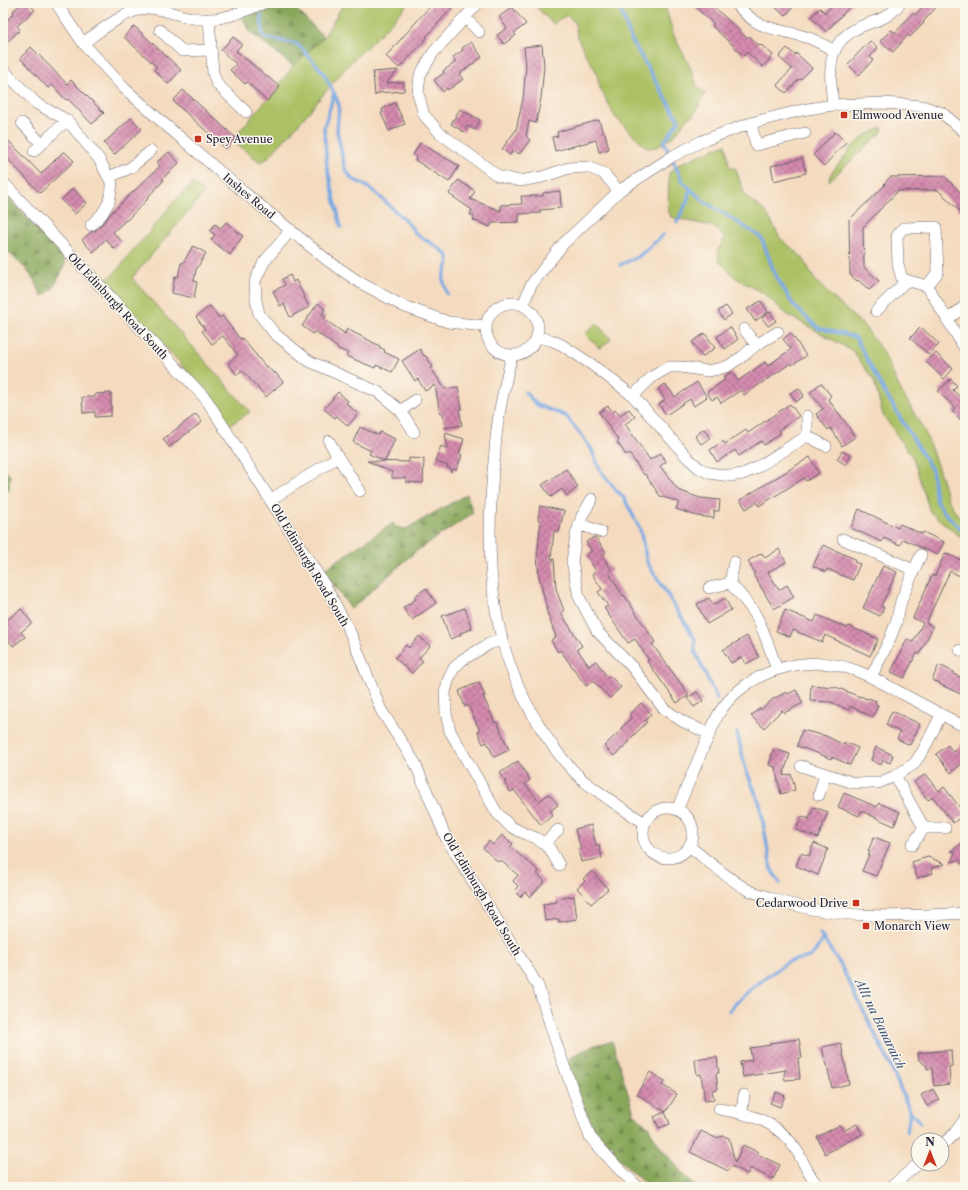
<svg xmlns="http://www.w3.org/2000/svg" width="968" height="1190" viewBox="0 0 968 1190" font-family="'Libre Caslon Text',serif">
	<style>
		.green { fill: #acc165; stroke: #677250 }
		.forest { fill: url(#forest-firs); stroke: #56644a }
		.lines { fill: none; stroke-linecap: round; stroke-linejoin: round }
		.stream { stroke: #79a8e3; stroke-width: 3.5 }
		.building { fill: url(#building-cross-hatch) }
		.minor-casing { stroke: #6c6369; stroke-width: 12 }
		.minor { stroke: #fff; stroke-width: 11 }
		.poi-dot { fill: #c8321e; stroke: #fbf7ec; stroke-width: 1.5 }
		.labels { text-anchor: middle; stroke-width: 3; stroke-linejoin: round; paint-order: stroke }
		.poi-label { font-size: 11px; fill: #22223b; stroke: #fbf7ec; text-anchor: start }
		.street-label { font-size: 11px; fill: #22223b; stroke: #fbf7ec }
		.water-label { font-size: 12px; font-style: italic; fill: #45587e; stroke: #fbf7ec }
	</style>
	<defs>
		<pattern id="forest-firs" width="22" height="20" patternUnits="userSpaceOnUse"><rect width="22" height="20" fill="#89a75a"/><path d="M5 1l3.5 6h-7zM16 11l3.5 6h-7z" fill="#70884c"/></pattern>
		<pattern id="building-cross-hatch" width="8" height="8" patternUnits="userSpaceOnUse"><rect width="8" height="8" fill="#d58bae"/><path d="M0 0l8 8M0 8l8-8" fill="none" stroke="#ac718f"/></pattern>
	</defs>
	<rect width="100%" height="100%" fill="#fbf7ec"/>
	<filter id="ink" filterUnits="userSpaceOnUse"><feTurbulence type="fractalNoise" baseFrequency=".025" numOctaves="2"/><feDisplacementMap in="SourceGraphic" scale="8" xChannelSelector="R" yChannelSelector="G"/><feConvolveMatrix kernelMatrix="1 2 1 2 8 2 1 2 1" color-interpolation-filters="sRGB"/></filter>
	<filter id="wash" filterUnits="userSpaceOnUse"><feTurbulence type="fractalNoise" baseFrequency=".012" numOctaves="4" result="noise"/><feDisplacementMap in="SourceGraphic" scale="16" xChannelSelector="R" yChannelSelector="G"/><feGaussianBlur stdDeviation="0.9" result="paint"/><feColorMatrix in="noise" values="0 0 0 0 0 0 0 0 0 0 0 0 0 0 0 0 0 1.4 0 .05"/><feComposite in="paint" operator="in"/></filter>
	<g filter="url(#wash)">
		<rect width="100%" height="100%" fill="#f4dbbf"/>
		<path class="green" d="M344,3H409L389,25L348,65L296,127L267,159L260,162L235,143L236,135L275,90L293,66L324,37Z
			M533,3H664L674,36L689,65L698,88L705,93L695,113L687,119L674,136L657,147L647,148L615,117L600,88L596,71L586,55L577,37L575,23L568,15L559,19L554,24L547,18Z
			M883,127L882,132L829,181L830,175L853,146L866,135Z
			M726,144L729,166L736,169L745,196L766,212L780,238L803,258L815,280L831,296L865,327L884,354L900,389L925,432L942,479L948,500L959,517L965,521V541L930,512L913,458L883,415L874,381L853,351L788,315L763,293L736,278L719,261L718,250L725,238L714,227L671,217L668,209L669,173L679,164Z
			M193,183L204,193L132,278L250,412L230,425L215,401L154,335L106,287L104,281C116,274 123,263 131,252C136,246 144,240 148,234C162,216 176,198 193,183Z
			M596,323L611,339L600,349L585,334Z"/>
		<path class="forest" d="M235,3H292L294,7L324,37L293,66L250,32Z
			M3,192L63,257L65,264L61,273L52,290L42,296L35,281L26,269L3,247Z
			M3,469L10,475L9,490L3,494Z
			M467,494L473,513L415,552L351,609L323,570L393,523L395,527L406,529Z
			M612,1041L634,1113L648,1126L659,1145L684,1175L698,1187H649L613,1153L594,1131L576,1089L566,1061L576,1054L595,1045Z"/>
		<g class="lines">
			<path class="stream" d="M618,3L631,39L679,121L664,142L683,182L705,202L761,237L775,274L794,306L818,328L855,337L884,391L932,470L936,500L943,511L965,533
				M261,15L263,37L297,44L304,51L323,72L334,93L339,105L337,131L345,169L352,179L363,184L375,192L408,223L416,234L437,247L447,254L449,261L443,279L447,294
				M965,72V71
				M334,93L324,128L327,167L341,227
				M677,222L687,202L690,189
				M620,265L638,257L663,235
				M525,392L537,405L566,416L591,448L600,470L616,490L624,498L640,529L647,562L695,639V651L717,699
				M737,733L746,770L760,804L771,869L780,883
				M820,934L840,964L887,1058L910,1111L920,1123
				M729,1011C743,993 767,977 786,963C795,958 802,960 809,957C815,954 820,944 823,938
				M907,1132L910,1112"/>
		</g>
		<g id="blocks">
			<path class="building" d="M22,3H28L35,10L17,26L20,30L3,46V24L14,13L13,11Z
				M433,3H456L426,37L427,38L399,68L386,56Z
				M691,3H710L747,38L749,36L760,46L761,45L773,55L763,67L747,52L744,56L712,26L714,24Z
				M771,3H797L785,16Z
				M834,3H853L826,32L811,17L820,8L825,13Z
				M926,3H940L923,22L924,23L910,37L908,35L893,52L880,41L891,30L895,33L913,13L915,15Z
				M512,7L526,24L514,33L516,35L504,44L497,35L507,28L499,17Z
				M134,26L181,70L168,84L154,70L157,67L124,37Z
				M233,37L242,44L236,51L280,87L267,101L247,82L245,84L230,70L236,64L221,50Z
				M870,41L878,48L870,57L873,60L859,75L848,64Z
				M471,42L482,57L459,74L463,79L448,90L447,88L443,92L434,80L444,73L443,71L456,62L453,57L463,50L462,48Z
				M542,45L544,66L541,98L536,123L529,121L526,136L530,140L519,154L513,150L510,155L502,149L516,130L523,99L526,66L524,47Z
				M31,47L67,84L71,80L104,113L92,124L68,99L66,100L52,85L48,88L20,58Z
				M787,48L795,55L796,53L812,68L800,80L799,79L786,93L777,85L792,69L779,57Z
				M398,70L386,83L404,82V91L378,93L375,96L373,72Z
				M183,90L236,138L226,149L173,101Z
				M395,103L405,124L389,131L381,113L383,112L382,109Z
				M460,109L480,120L475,130L467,126L464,132L451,124Z
				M131,118L142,129L114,155L104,143Z
				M599,120L603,133H605L609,149L599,152L596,140L555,151L552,137L558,136L557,132Z
				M835,132L846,142L824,166L813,155Z
				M3,135L41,174L64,151L74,161L40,193L3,154Z
				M420,143L459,166L449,182L415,160L417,157L413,155Z
				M169,152L179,163L162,179L164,180L147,198L148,199L127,220H126L113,232L122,242L114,249L106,239L93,252L82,240L91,232L96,230L107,219L110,214L160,166L157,162Z
				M802,158L806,173L774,181L771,166Z
				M944,176L965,197V216L938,190L898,191L863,227L864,267L879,281L869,290L858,280L857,281L850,275L849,220L885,185L884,184L890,177Z
				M458,180L475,191L470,199L501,211V205L522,204L521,196H543V193L560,191L561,208L540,210V213L519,214V222L492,223L490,227L473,220L474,216L470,215L472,210L449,194Z
				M73,188L87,203L75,214L61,200Z
				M226,222L243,236L230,255L211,240L215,235L210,231L215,224L221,228Z
				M193,246L206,253L196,270L194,281L197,282L194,298L172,293L175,276L178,277L181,263H183Z
				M290,275L293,282L296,280L309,307L290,317L284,304L280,306L273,291L285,285L282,279Z
				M761,301L768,312L755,321L747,309Z
				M318,303L325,309L322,314L326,317L324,319L345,334L347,329L380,346L379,347L385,350L384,352L399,359L392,372L376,365L375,368L346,356L348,353L338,349V348L315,331L313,334L302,326Z
				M210,306L219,318L222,316L240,339L242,338L266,367L267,366L274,374L275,372L283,382L266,397L242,370L237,375L228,363L238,355L223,336L212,344L202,331L205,329L196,317Z
				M726,306L732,314L724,320L718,311Z
				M770,312L776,321L768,326L762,318Z
				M730,327L738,339L725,349L717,337Z
				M921,327L939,344L929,355L910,338Z
				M705,333L715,348L702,357L692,342Z
				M791,333L806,356L792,365L791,363L744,395L741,390L721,403L717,397L712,400L707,392L725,380L723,377L732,372L738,381L765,362L768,366L791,349L783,339Z
				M420,349L424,356H426L433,367L431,368L445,389L458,387L462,409H459L462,425L445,428L443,414H440L435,385L425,391L418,379L415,381L402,361Z
				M936,353L953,369L944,379L926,362Z
				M951,379L957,386L953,390L965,402V424L952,411L955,408L938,391Z
				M697,382L707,397L694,406L690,399L666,415L659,404L665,400L658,389L665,384L675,397Z
				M821,383L831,396L828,399L846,423L855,437L842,446L831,428L828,430L816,414L823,409L810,392Z
				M799,388L804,396L796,402L790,393Z
				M338,392L348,401L346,403L358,414L348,426L337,416L335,418L324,409Z
				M111,393V416L95,417V412L83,413L82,397H95V394Z
				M790,404L799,416L779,430L781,433L764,445L761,441L739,456L735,450L717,462L710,450L723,441L725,444L746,430L748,433Z
				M608,406L613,412L616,410L620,415L629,409L635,417L625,424L650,460L661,453L666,462L660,466L678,490L700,498L720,500L719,511H714V518L697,516L676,509L679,502L660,496L645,474L644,475L629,453L626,455L617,442L619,441L599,412Z
				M196,414L202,422L169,447L163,439Z
				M360,427L378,435L380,432L395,439L385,461L369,454L371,451L353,442Z
				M704,429L710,438L701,444L695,436Z
				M445,433L464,439L459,454L462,455L456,470L453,469L451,472V469L447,467L448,466L435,461L441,446L448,449Z
				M842,451L851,456L846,465L837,459Z
				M810,457L819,473L806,481L804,478L759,506L757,502L746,509L740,500Z
				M409,458L424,459L423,483L406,482V478H392V472L367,461L409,462Z
				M566,469L578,487L567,496L562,489L551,497L542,485Z
				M540,506L564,511L559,532L554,531L551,559H554L556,589L564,611L561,613L582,646L577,649L589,666L596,661L608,678L610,676L621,687L610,698L593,681L586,686L560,650L558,652L551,640L556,637L546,609H547L539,576L537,557L541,520H538Z
				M859,509L898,528L900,524L922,534L923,532L944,542L937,555L903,539L900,545L884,538L882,542L851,528Z
				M594,537L596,538L606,553L602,555L612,571L609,573L623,596L624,595L655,642L652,644L689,695L677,703L647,661L649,660L635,639L628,643L604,608L608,606L598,592L602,589L592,574L596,571L586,555L592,551L586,542Z
				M823,545L855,559L854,562L860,564L853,580L827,569L826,572L813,566Z
				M779,549L786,562L768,572L779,590L787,585L794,597L774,609L753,574L755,573L748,561L762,553L765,558Z
				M945,553L965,562V564L960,576L950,571L926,623L933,627L919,655L917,653L904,678L891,672L907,639L913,642L923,623L913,618L932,575L935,576Z
				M883,566L897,572L881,606L884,608L880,616L863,608Z
				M426,588L436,603L412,620L403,608L416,599L414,597Z
				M709,598L713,605L725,598L731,610L707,624L697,604Z
				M465,608L472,629L460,633L461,635L450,639L442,616Z
				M21,609L32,623L21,632L25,637L13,646L3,634V623Z
				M785,610L814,622L817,615L847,628L849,626L878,639L870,656L825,635L822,642L793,630L790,637L776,631Z
				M419,636L430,646L419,658L423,661L412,673L395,658L406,645L409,648Z
				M747,636L759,657L746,664L742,657L731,663L723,650Z
				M939,665L954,672L953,674L965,679V696L939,684L940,683L932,680Z
				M479,682L485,696H483L495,723L497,722L509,750L494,757L487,742L483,744L478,732L480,731L468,705L465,707L459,691Z
				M811,685L836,687L860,697V696L867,699L868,698L876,701L875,704L878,705L873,717L850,706L849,710L831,702L810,701Z
				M796,690L803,703L784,713L782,710L764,728L751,716L760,708L761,710L773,699L787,692L788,694Z
				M697,692L703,701L694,707L687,698Z
				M641,703L651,714L645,721L647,722L629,740L630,741L614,756L604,746L622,729L621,728L631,718L629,715Z
				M892,711L920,724L910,745L897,739L900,732L886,725Z
				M802,730L826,736L844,745L845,742L858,748L850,765L832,757L831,759L817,753L797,746Z
				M965,742V761L951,773L936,754L948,745L953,752Z
				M876,747L893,755L890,763L883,760L881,765L871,760Z
				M774,749L790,754L783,776L791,774L795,790L781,794L775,767L769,765Z
				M518,761L530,780L525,784L539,801L549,794L558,805L550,811L553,815L541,825L514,790L510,792L504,782L506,781L500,773Z
				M926,774L939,791L944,787L965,814L953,823L933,797L928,800L914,782Z
				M844,793L877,807L879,803L900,812L894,826L861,811L859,816L838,807Z
				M814,807L828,812L818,838L796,830L802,816L809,819Z
				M591,825L596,845H599L602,858L581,862L578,849H581L575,829Z
				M502,835L513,844L510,847L539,871L537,874L545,881L530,897L525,892L520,897L514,891L518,886L513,881L518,875L500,860L498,862L483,848L489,841L493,845Z
				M874,837L890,843L876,876L862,871L870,852L868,851Z
				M965,841V868L959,860L951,862L955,852L951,851Z
				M814,843L828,849L818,875L796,866L801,853L809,856Z
				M928,857L945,864L931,868L933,873L917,878L912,862Z
				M592,871L608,889L591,904L577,888L585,881L583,879Z
				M574,896L577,919L559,922V919L545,921L543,904L557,902L556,899Z
				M799,1039L802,1058H798L800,1079L785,1080L784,1074L786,1070L743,1077L740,1062L752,1060L750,1048L771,1045L770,1043Z
				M841,1043L849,1084L832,1088L826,1061H825L822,1047Z
				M951,1050L952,1066L949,1067L950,1084L934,1086L932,1068L927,1069V1066L919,1060L918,1053Z
				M717,1057L719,1073H716L718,1089L712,1090L714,1100L705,1101L701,1074L697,1075L695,1060Z
				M650,1072L665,1081L662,1085L677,1094L666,1112L637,1094Z
				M933,1089L939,1100L927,1106L921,1095Z
				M776,1092L785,1096L780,1107L770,1103Z
				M665,1112L670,1124L659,1128L654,1117Z
				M857,1124L862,1134L825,1154L817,1137L840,1125L843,1131Z
				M701,1131L716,1138L723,1136L729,1138L735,1163L743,1145L758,1152L757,1154L780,1165L773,1179L750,1168L748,1174L731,1166L728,1171L690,1152Z"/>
		</g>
	</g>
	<g filter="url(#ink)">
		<use href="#blocks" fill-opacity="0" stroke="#6c6369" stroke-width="1"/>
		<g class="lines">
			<defs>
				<path id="minor" d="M56,3L83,43L124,88L161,121L246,194L327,260L359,282L403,306L448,322L485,326
					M478,3L433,53L420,75L418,93L424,115L440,133L498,176L520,181L542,177L569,168L587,167L603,173L619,191
					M736,3C758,32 775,27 806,37C816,40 825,46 835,51
					M465,17L479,32
					M209,19L213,73L217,84L246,112
					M160,30L182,51L211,50
					M83,43C100,31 127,9 148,8C160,8 180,16 193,18C217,23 243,12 264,3
					M3,69L11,78L37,104L67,120L99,159L112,184L109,202L102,214L91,225
					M833,105C829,68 825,39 867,24C882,19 891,16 900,3
					M22,123L42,144
					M751,123L756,145L805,133
					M34,151L67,120
					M109,177L130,168L151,151
					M3,182L206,399L327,589L350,632L381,710L415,763L446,838L538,986L558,1049L590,1137L617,1167L638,1187
					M936,227L938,272L927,286L902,279L898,264L897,236L903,228Z
					M291,230L264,262L255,281L256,300L259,314L275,334L309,361L378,392L401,411L414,432
					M927,286L965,349
					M486 329a26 26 0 1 1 52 0a26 26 0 1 1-52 0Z
					M523,305L531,285L563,244L619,191L673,156L702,141L751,123L802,110L833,105L884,103L922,106L942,113L965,132
					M876,311L907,280
					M947,320L965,306
					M744,329L756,345
					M537,337L551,340L562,345L591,364L633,396L688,458L699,468L709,473L730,476L743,474L756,468L807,436
					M512,355C506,379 500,404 497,429C495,443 495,457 493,471C485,562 490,650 541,728C553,748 568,767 585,782C591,787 597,790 603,795C617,805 630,814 645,823
					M633,396L652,377L669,367H681L708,371L718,369L728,366L743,356L756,345L778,332
					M401,411L415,400
					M807,416V436L826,446
					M329,441L338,457L360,491
					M592,499L582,516L576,535L572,561L579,597L597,631L632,667L664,709L682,721L709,734
					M270,500L338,457
					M579,524L601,532
					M843,539L914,570L901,601L896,623L889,641L871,677
					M914,570L921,555
					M730,583C739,593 748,603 755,614C765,631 770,651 777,669
					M709,588L730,583L734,562
					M502,639L489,644L462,660L454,668L449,678L445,692L446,713L450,731L497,813L510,826L519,831L536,838L544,844L550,849L559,865
					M960,650L965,652
					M801,766L854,783H878L895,776L924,828
					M895,776L914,764L924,749L941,715
					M819,795L825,774
					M643 833a25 25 0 1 1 50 0a25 25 0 1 1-50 0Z
					M677,810C686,789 695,767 704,746C709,736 713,725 718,715C729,696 748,681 768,673C794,662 825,660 851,669C870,675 886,685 903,694C924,705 944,716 965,727
					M544,844L558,830
					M912,845L924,828H945
					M689,846C708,861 727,878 748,890C755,893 762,895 768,897C829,920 901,917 965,913
					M719,1109C751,1114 778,1121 797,1151C804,1163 809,1177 819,1187
					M742,1113L744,1095
					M942,1145L954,1134L965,1119
					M891,1187L918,1164"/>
			</defs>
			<use href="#minor" class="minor-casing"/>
			<use href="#minor" class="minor"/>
		</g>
	</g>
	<g class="poi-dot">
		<rect x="840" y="111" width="8" height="8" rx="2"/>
		<rect x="194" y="135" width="8" height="8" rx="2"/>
		<rect x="852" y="899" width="8" height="8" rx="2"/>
		<rect x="862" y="922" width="8" height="8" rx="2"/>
	</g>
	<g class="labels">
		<g class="poi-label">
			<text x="852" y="119">Elmwood Avenue</text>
			<text x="206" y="143">Spey Avenue</text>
			<text x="848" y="907" text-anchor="end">Cedarwood Drive</text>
			<text x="874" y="930">Monarch View</text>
		</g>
		<g class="street-label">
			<text transform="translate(249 196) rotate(40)" y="4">Inshes Road</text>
			<text transform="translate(118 306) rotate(47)" y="4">Old Edinburgh Road South</text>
			<text transform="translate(310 565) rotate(59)" y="4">Old Edinburgh Road South</text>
			<text transform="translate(482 894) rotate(59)" y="4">Old Edinburgh Road South</text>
		</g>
		<g class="water-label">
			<text transform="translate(880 1024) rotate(64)" y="4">Allt na Banaraich</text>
		</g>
	</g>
	<rect width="968" height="1190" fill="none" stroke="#fbf7ec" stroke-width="16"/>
	<g transform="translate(930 1152)"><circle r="19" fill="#fbf7ec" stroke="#a4a2a5"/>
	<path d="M0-3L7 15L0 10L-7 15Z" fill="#c8321e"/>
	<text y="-6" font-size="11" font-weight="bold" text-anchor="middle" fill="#22223b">N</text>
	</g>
</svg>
